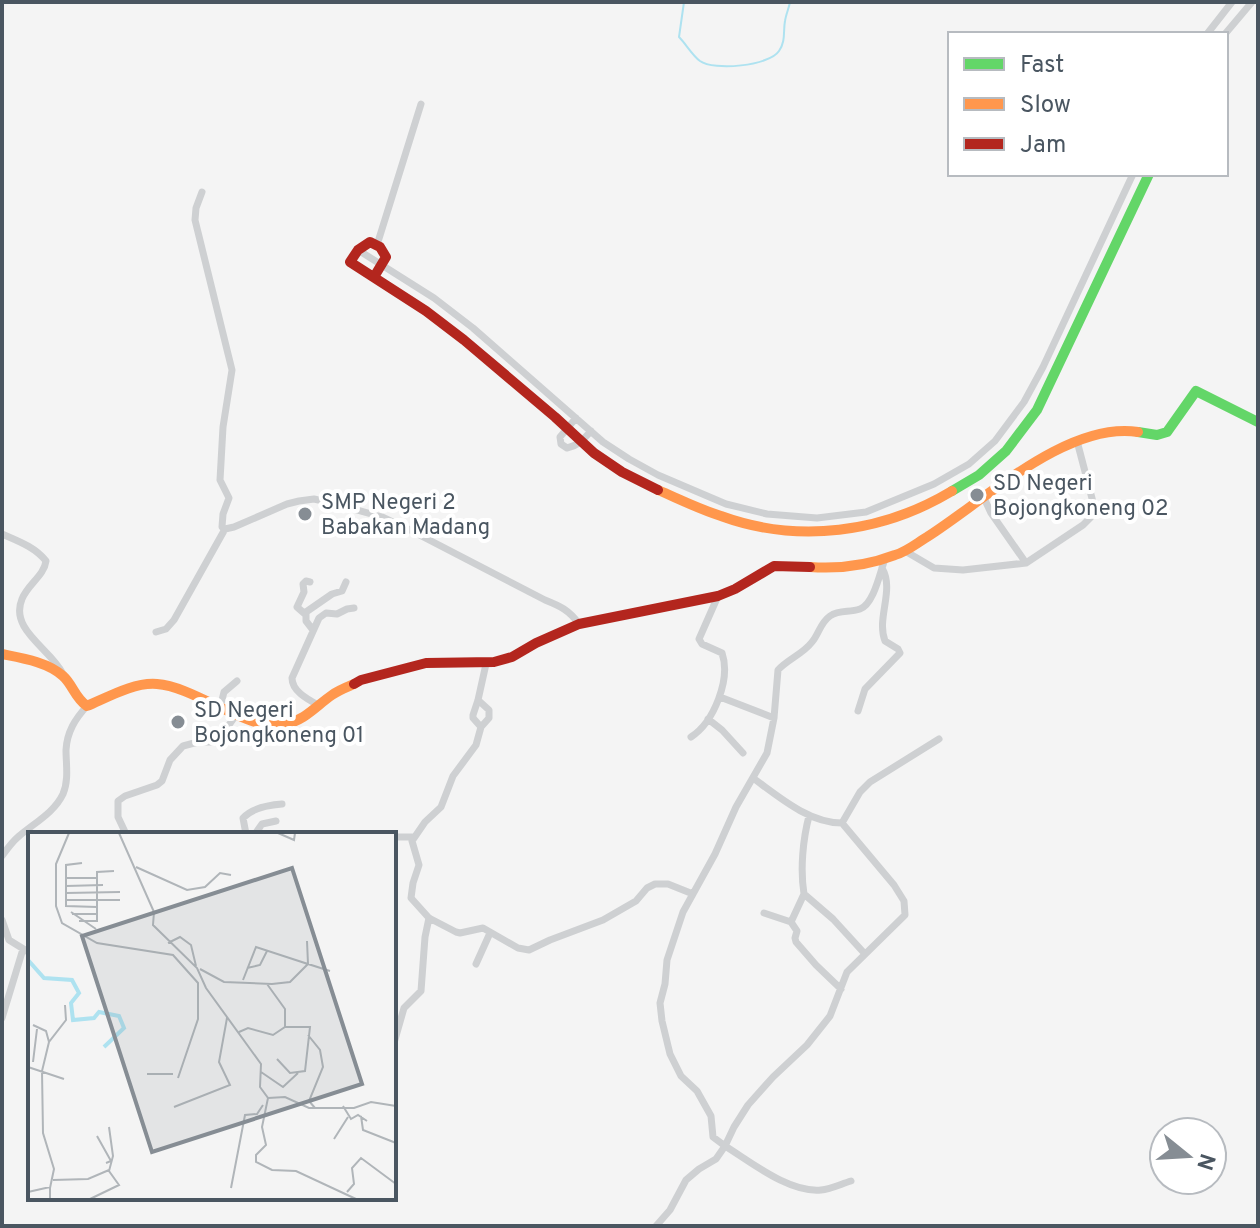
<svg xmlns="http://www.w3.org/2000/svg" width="1260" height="1228" viewBox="0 0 1260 1228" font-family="Overpass,sans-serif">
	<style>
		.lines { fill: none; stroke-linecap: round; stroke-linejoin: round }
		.stream { stroke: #aee2f0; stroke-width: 2 }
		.street { stroke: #ced0d2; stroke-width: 7 }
		.fast { stroke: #63d668; stroke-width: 10 }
		.slow { stroke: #ff974d; stroke-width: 10 }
		.jam { stroke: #b3261e; stroke-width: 10 }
		.poi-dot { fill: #868d94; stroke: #fff; stroke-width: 3 }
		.labels { text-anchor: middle; stroke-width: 8; stroke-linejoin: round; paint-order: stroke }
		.poi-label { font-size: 22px; fill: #4a5661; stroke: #fff; text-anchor: start }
		.inset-river { fill: none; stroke: #aee2f0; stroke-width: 4 }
		.inset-road { fill: none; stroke: #b0b5b9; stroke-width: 2 }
		.view { fill: #868d94; fill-opacity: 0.15; stroke: #868d94; stroke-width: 4 }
		.inset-edge { fill: none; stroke: #4a5661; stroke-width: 4 }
	</style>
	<rect width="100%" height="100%" fill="#f4f4f4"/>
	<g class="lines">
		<path class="stream" d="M684,2L679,37C686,44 692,55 700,61C714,71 769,66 779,51C786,41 783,31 785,21C786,14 789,8 790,2"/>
		<path class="street" d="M1207,34L1232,2
			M1225,34L1252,2
			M202,192L196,208L195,220L232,370L223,427L220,480L229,498L223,514L222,527L225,529L234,527L287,504L299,501L314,499L332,503L382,517L408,529L545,600C560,606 569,610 579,624
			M377,245L421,104
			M358,250L434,298L473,328L603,442L629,459L658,475L726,504L767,514L817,518L866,512L934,484L969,464L995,441L1024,402L1043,367L1133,174
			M576,418L560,437L561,444L567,448C578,446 584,439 591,431
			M984,498L991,513L1026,563
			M2,534C18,541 35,547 46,561C44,576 28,584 22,599C9,630 51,649 63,674
			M905,551L934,568L963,570L1026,563L1083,525L1091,517L1094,506L1077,441
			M305,614L297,607L304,592L303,584L306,581L310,582
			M313,630L306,621V612L332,594L342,591L346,582
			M156,632L166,629L174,620L225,529
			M720,697L774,718
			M478,700L489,710V718L481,727L476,745L453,776L441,807L425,822L412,841L419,865L413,883L411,898L429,918L456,932L460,933L483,928L518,948L529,950L550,940L603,920L636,901L647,888L655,884H668L693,894
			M318,705C307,699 292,691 292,678L319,618L326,613L337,614L347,609L354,608
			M220,708L224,692L237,681
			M858,711L865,689L900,653L898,649L885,641C876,618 895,590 882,568
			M708,719L722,730L743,753
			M481,727L473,718V715L478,700L486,664
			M691,737C714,722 731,679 722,653L702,644L699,639L718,596
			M753,778C779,797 809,823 842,823L894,885L904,901L905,915L847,972L830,1016L807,1045L773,1077L748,1105L734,1127L725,1146C751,1162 789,1193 821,1190C831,1189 841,1184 851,1181
			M809,816C803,839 800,869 804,894L833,919L865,954
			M842,823L860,792L870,782L939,739
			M126,834L118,817V801L125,796L157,785L162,781L170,760L183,746L198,742H217L236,715
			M246,834L243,818C252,808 269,805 282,804
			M255,834L262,824L276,821
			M394,837H413
			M2,856C7,849 12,842 18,837C34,823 54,813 63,794C69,780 66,764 66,750C67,732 75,719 87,706
			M764,913L791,922L804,894
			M2,920L9,940L30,953
			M791,922L797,931L795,938L796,942L816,965L841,989
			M476,964L490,933
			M2,1018L23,949
			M394,1043L404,1008L421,991L425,937L429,918
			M656,1226L670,1210L686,1180L699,1169L716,1159L725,1146L713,1137L711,1116L697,1091L681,1076L670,1054L662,1021L660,1003L665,984L667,960L683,912L715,854L736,807L767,753L774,718L778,670C788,659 803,654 812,642C819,634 820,623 830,616C840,609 849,613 860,609C874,604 880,572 885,559"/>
		<path class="fast" d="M1138,432L1157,435L1167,432L1196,391L1258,422
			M952,491L979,475L1006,451L1037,410L1149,174"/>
		<path class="slow" d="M658,490C679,499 699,509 721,516C798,544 882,533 952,491
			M810,567C838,569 869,565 895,555C906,552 917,543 927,537C984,501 1067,421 1138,432
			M2,654C22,658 48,662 63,676C73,685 75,698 87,706C108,697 134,682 157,684C197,687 248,733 286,724C305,720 316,706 332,695C339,690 347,687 354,684"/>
		<path class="jam" d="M374,277L386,257L380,247L370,242L358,250L350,262L426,311L464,340L555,417L594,453L622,472L658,490
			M354,684L361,680L426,663L494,662L512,657L536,643L579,624L718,596L735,589L774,566L810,567"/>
	</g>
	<g class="poi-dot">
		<circle cx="977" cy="495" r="8"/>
		<circle cx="305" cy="514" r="8"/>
		<circle cx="178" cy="722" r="8"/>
	</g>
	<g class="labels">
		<g class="poi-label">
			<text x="993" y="490">SD Negeri<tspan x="993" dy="25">Bojongkoneng 02</tspan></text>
			<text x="321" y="509">SMP Negeri 2<tspan x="321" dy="25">Babakan Madang</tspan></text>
			<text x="194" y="717">SD Negeri<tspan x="194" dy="25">Bojongkoneng 01</tspan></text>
		</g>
	</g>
	<g transform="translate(28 832)">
		<rect width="368" height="368" fill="#f4f4f4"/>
		<path class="inset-river" d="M0,128L16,146L44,148L51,161L43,171L45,188L66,186L71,180L91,184L96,196L76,215"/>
		<path class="inset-road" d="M41,1L28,32V74L34,91L69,111L145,123L170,151V187L150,246M91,1L126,80L125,93L169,136L178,156L233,232L232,255L240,266L234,295L238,313L228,323V330L244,338L268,339L328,367M250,1L266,8L267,1M54,31L38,33V74L69,75M108,35L159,58L177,55L192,41L203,43M38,46H69M38,54L75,53M38,61L92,60M38,68H92M43,80L68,97M44,82H69M51,89H69V40L86,39M140,111L152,105L163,113L168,134M219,136L232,133L239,119M172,137L196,150L244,152L262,150L280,132L302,139M215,148L228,115L280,132L279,109M239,152L257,177V195M5,193L18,199L21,210M211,200L220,196L245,203L257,195H282L277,239L262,241L249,227M280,203L292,218L295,235L281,269L287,276M5,230L9,197M0,235L36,247M233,240L255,255L270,241M119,242H145M240,266L257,265L281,276H326L343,270L368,274M315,274L323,287L330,283L339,289M146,275L202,253L191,230L199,186M333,284L335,298L368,311M69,304L83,329L78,331M306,307L320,285M25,348L60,347L81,338M22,356L26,337L15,301L14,239L21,210L38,188L37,173M203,356L217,283L229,282L235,273M0,360L22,355V367M319,360L326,352L324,336L333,326L368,352M62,367L91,353L81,339L85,324L81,295"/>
		<path class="view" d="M264,36L334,252L124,320L54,104Z"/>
		<rect width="368" height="368" class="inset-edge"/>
	</g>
	<rect width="1260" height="1228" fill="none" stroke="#4a5661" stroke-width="8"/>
	<rect x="948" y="32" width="280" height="144" fill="#ffffff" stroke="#b7bbc0" stroke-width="2"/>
	<rect x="964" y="58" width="40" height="12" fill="#63d668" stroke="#b7bbc0" stroke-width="2"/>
	<text x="1020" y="72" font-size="24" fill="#4a5661">Fast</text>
	<rect x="964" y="98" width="40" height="12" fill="#ff974d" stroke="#b7bbc0" stroke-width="2"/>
	<text x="1020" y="112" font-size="24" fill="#4a5661">Slow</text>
	<rect x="964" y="138" width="40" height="12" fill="#b3261e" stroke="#b7bbc0" stroke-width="2"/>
	<text x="1020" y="152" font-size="24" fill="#4a5661">Jam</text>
	<g transform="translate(1188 1156) rotate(108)"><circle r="38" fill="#ffffff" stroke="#b7bbc0" stroke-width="2"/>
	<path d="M0-6L14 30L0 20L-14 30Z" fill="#868d94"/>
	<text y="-12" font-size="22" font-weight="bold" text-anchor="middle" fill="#4a5661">N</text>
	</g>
</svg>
